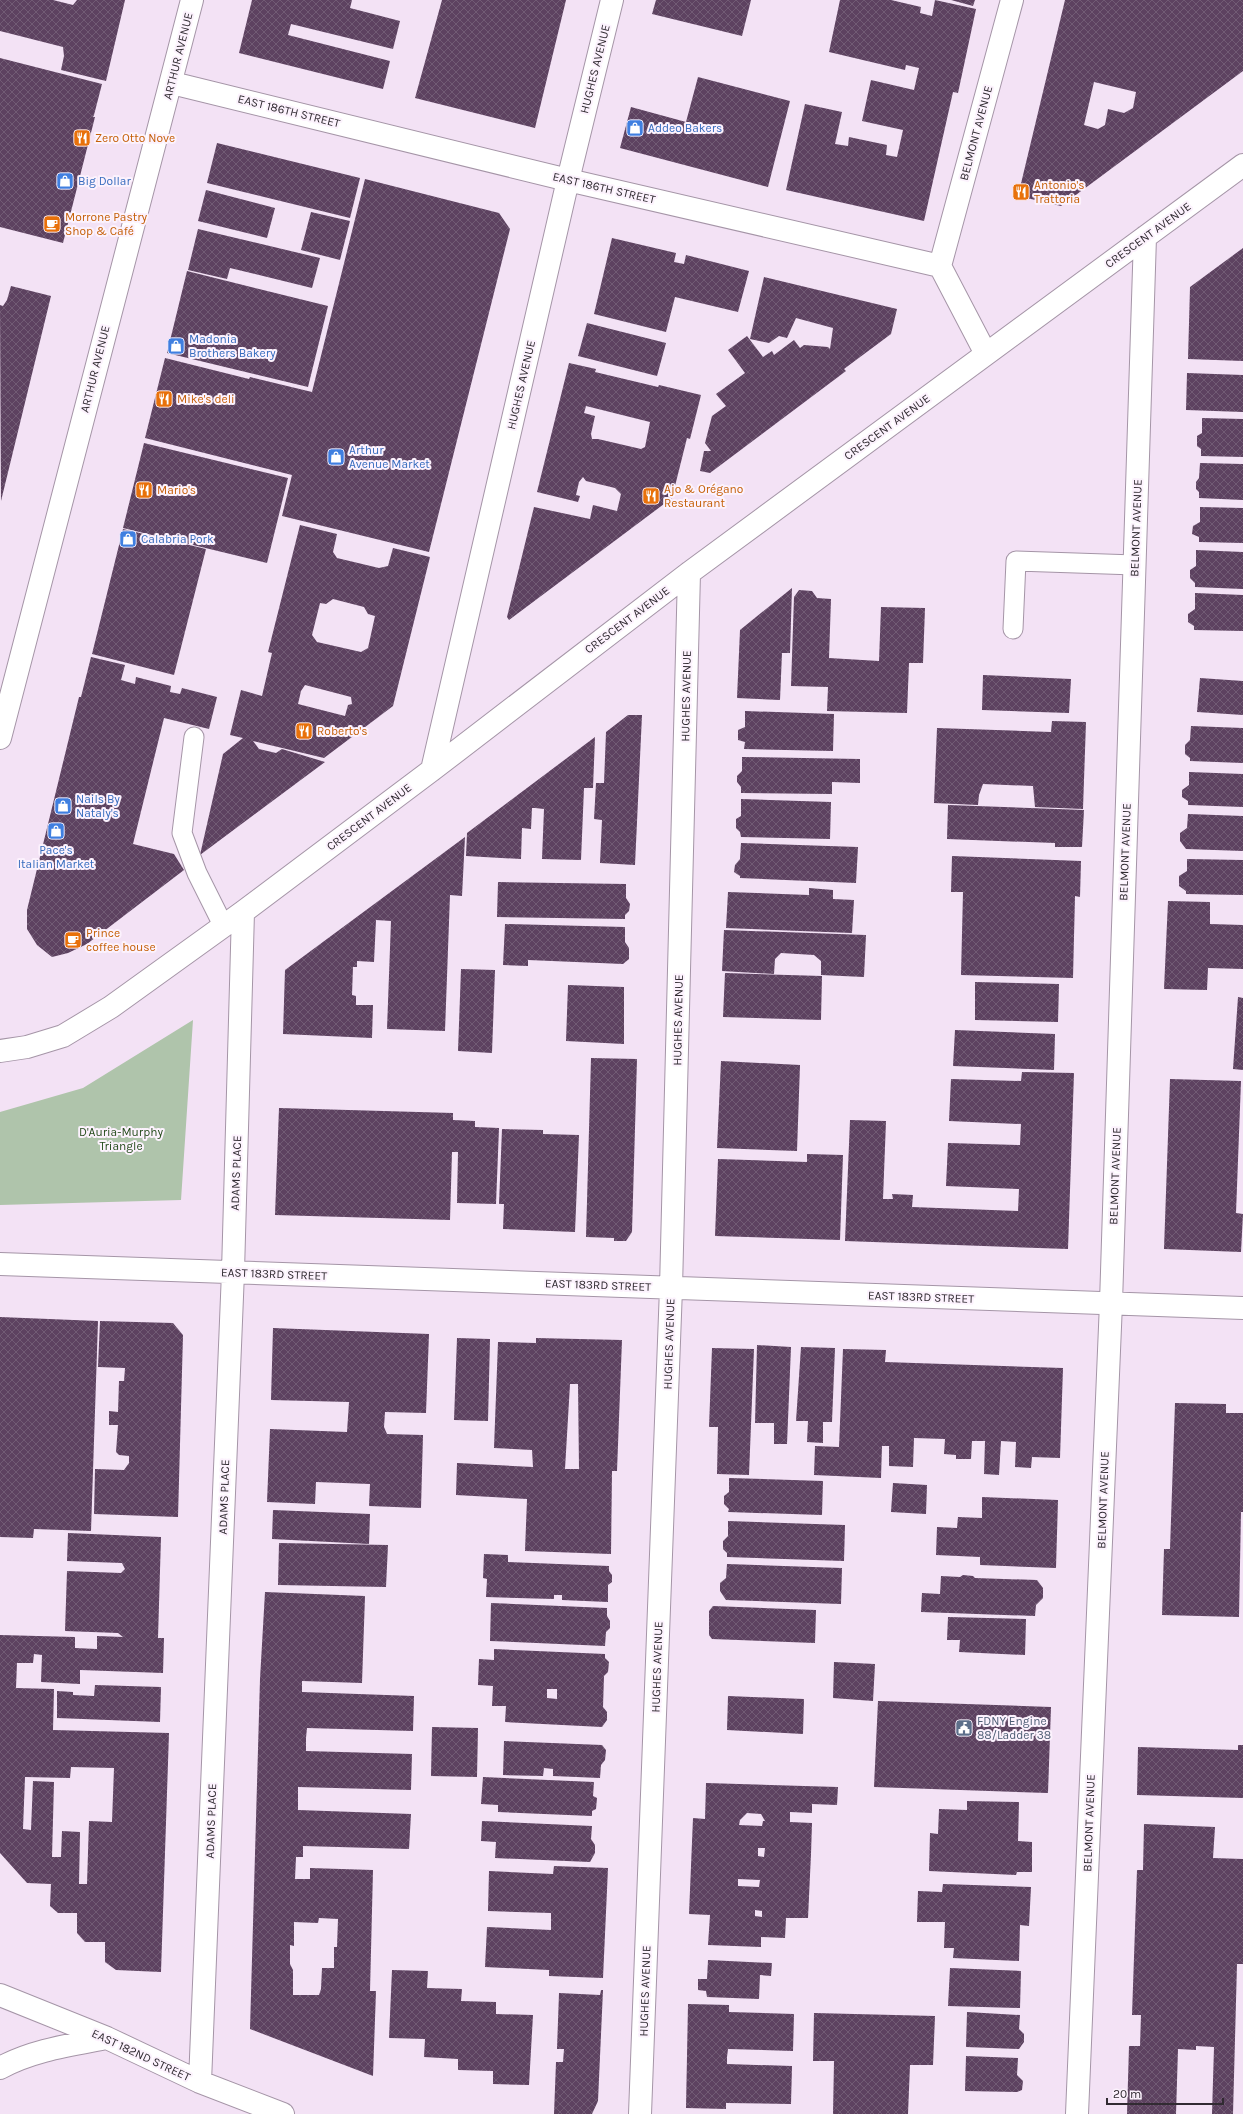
<svg xmlns="http://www.w3.org/2000/svg" width="1243" height="2114" viewBox="0 0 1243 2114" font-family="Karla,sans-serif">
	<style>
		.green { fill: #afc4ab }
		.building { fill: url(#building-cross-hatch); fill-rule: evenodd }
		.lines { fill: none; stroke-linecap: round; stroke-linejoin: round }
		.lane-casing { stroke: #a595a7; stroke-width: 21 }
		.street-casing { stroke: #a595a7; stroke-width: 24 }
		.lane { stroke: #fff; stroke-width: 19 }
		.street { stroke: #fff; stroke-width: 22 }
		.labels { text-anchor: middle; stroke-width: 4; stroke-linejoin: round; paint-order: stroke }
		.street-label { font-size: 12px; fill: #312b32; stroke: #fcf2fd }
		.shop-label { font-size: 12px; fill: #366cbe; stroke: #fcf2fd; text-anchor: start }
		.food-label { font-size: 12px; fill: #c56008; stroke: #fcf2fd; text-anchor: start }
		.park-label { font-size: 12px; fill: #244b1b; stroke: #fcf2fd }
		.service-label { font-size: 12px; fill: #4e5e75; stroke: #fcf2fd; text-anchor: start }
	</style>
	<defs>
		<pattern id="building-cross-hatch" width="8" height="8" patternUnits="userSpaceOnUse"><rect width="8" height="8" fill="#5d4260"/><path d="M0 0l8 8M0 8l8-8" fill="none" stroke="#715b74"/></pattern>
	</defs>
	<rect width="100%" height="100%" fill="#f3e2f5"/>
	<path class="green" d="M193,1020L181,1200L0,1205V1112L83,1088Z"/>
	<path class="building" d="M0,0H53L73,5L77,0H125L106,81L61,70L64,56L63,47L0,31Z
		M252,0H352L350,8L400,21L393,49L291,24L288,35L390,61L383,89L239,53Z
		M442,0H566L535,128L415,98Z
		M656,0H751L742,36L652,14Z
		M840,0H891L921,7L920,13L932,16L935,0L976,9L958,93L953,92L924,221L786,190L805,104L842,112L835,144L848,146L849,137L887,145L886,155L897,157L903,130L862,121L871,80L914,90L919,68L906,65L905,70L829,52Z
		M951,0H975L973,6Z
		M1065,0H1243V71L1061,206L1018,196ZM1094,82L1136,92L1133,108L1124,113L1108,109L1105,125L1098,129L1084,125Z
		M0,58L102,84L94,115L93,117H95L63,243L0,227Z
		M698,77L790,101L768,187L620,148L631,107L686,122Z
		M217,143L360,178L350,218L207,183Z
		M365,179L499,213L510,229L429,552L282,516L292,475L145,438L165,358L249,379L250,377L312,392Z
		M206,190L275,208L267,238L198,221Z
		M311,212L350,221L340,260L301,250Z
		M198,229L320,258L312,288L230,268L227,279L188,270Z
		M612,238L676,253L674,262L684,264L686,255L749,271L738,312L675,297L666,332L594,314Z
		M1243,248V361L1188,359L1190,287Z
		M187,271L328,306L308,387L167,353Z
		M764,277L897,309L891,334L844,369L846,371L710,473L700,471L704,451H711L705,443L712,416L726,406L716,394L745,373L728,350L747,336L763,357L772,351L774,355L794,340L800,348L804,345L828,347L830,349L833,328L796,318L787,338L779,336L769,343L750,339Z
		M11,286L51,296L1,501L0,305L3,306L7,300Z
		M587,323L666,343L657,376L578,356Z
		M569,363L596,369L595,372L658,387L659,385L701,395L690,439L687,438L672,498L509,620L507,617L534,507L590,519L593,505L617,511L621,494L615,488L586,481L583,477L579,482L576,495L580,496L578,502L537,492ZM586,406L650,422L645,447L641,449L598,439H592L591,434L595,416L584,413Z
		M1187,373L1243,375V412L1186,410Z
		M1202,418L1243,419V457L1201,456V449L1197,446V436L1202,433Z
		M144,443L288,478L267,563L123,528Z
		M1200,463L1243,464V500L1199,498V492L1196,489V482L1199,478Z
		M1200,507L1243,508V543L1199,542V537L1192,534L1193,526L1200,522Z
		M300,525L337,534L333,552L337,558L379,568L388,566L393,548L430,557L393,706L324,758L253,741L259,749L276,753L282,749L325,762L200,855L223,754L243,738L230,735L241,690L262,696L272,653L268,652ZM333,599L364,607L368,614L375,616L368,648L361,652L317,642L312,635L320,603L326,604ZM305,685L351,697L352,704L348,705L345,716L298,704L301,691Z
		M123,529L206,549L174,675L92,654Z
		M1196,550L1243,552V589L1195,587V583L1190,578V570L1196,566Z
		M792,588L790,653H782L780,700L737,698L740,630Z
		M799,590L812,591L817,598L831,599L829,658L879,661L881,607L925,608L923,663H909L907,713L827,711L828,687L791,686L794,597Z
		M1195,593L1243,595V631L1194,630V626L1188,622V614L1195,609Z
		M91,657L125,665L121,680L135,684L136,677L171,686L170,692L180,694L182,688L217,697L209,729L164,718L133,844L174,854L184,870L87,944L68,953L52,957L37,945L27,929V910L79,697H81Z
		M983,675L1071,679L1069,713L982,710Z
		M1200,678L1243,681V715L1197,712Z
		M745,711L834,714L833,751L744,749L745,742L738,740V730L745,727Z
		M628,715H642L635,865L600,863L602,820L594,819L596,783H604L606,732Z
		M1052,721L1086,722L1083,809L1035,807L1033,786L983,784L979,795L978,805L934,803L937,728L1051,732Z
		M1191,726L1243,728V763L1190,761V758L1185,754V745L1190,740Z
		M595,737L593,788H584L581,860L542,859L544,809L535,808H532L531,829L522,828L521,859L466,856L467,833Z
		M742,757L860,759V783L832,782V794L741,793V787L737,782V776L742,771Z
		M1189,772L1243,774V807L1188,805V801L1182,797V790L1189,785Z
		M741,799L831,802L830,839L741,837L740,832L736,828V819L741,816Z
		M948,805L1084,810L1082,847H1055V843L947,839Z
		M1188,814L1243,816V851L1186,849L1180,841V833L1187,828Z
		M465,837L462,896L450,895L445,1031L387,1029L391,921L376,920L374,962L357,961V967H353L352,995L356,996V1005H373L372,1038L283,1034L285,970Z
		M741,843L858,847L856,883L740,878V876L734,872L735,865L740,859Z
		M952,856L1081,861L1080,897L1075,896L1073,978L961,975L963,892H951Z
		M1187,859L1243,860V895L1186,894V891L1179,886V876L1187,871Z
		M498,882L626,884V898L630,904L629,911L625,915V919L497,917Z
		M809,888L833,890V899L854,900L852,933L726,928L728,892L809,895Z
		M1168,901L1210,902V924L1243,925V969L1208,968L1207,990L1164,989Z
		M505,924L625,927V942L629,948V959L623,964L528,960V966L503,965Z
		M724,930L866,935L864,977L821,975V961L814,955L781,953L775,959L774,974L722,971Z
		M461,969L495,970L492,1053L458,1051Z
		M725,973L822,976L821,1020L723,1017Z
		M975,982L1059,984L1058,1022L975,1020Z
		M568,985L624,987V1044L566,1041Z
		M1238,997L1243,998V1070L1233,1069Z
		M955,1030L1055,1034L1054,1070L953,1066Z
		M591,1058L637,1059L632,1232L626,1241H614V1238L586,1237Z
		M721,1061L800,1065L797,1151L717,1148Z
		M1022,1072L1074,1073L1068,1249L845,1241L850,1120L886,1121L883,1199H893L892,1194L913,1195L912,1207L1018,1211L1019,1189L946,1186L948,1143L1020,1145L1021,1124L949,1121L951,1079L1021,1081Z
		M1170,1079L1241,1081L1236,1213L1243,1214L1241,1252L1164,1249Z
		M279,1108L453,1113V1120L475,1121V1127L499,1128L496,1204L457,1203L458,1152H452L450,1220L275,1215Z
		M502,1129L543,1130V1134L579,1135L575,1232L503,1229L504,1204H499Z
		M807,1154L843,1155L840,1240L715,1236L718,1159L807,1162Z
		M0,1317L98,1321L91,1531L34,1529L33,1538L0,1537Z
		M100,1321L173,1323L183,1335L178,1517L94,1514L95,1469L124,1470L129,1463V1456L119,1455L116,1452L118,1425H109V1411L118,1412L119,1381H124L125,1368L98,1367Z
		M273,1328L429,1334L426,1413L385,1412L384,1427L387,1434L423,1435L421,1508L369,1506L370,1484L316,1482L315,1504L267,1502L270,1429L347,1432L349,1402L271,1400Z
		M457,1338L490,1339L488,1421L454,1420Z
		M536,1338L622,1340L617,1471H612L611,1554L525,1551L527,1499L456,1495L457,1463L533,1467L532,1450L494,1448L498,1342L536,1343ZM570,1384H578L579,1469H565Z
		M757,1345L791,1347L787,1444H774V1423H755Z
		M801,1347L835,1348L832,1422H823V1443L807,1442L808,1421H796Z
		M712,1348L754,1349L749,1475L717,1474L718,1427H709Z
		M843,1349L886,1350L885,1362L1063,1368L1060,1458L1032,1457L1031,1468L1015,1467L1016,1442L1001,1441L999,1475L984,1474L985,1441H972L971,1459H956V1455L944,1454L945,1439L914,1438L913,1467L889,1466V1446H882L881,1478L814,1475L815,1446L839,1447Z
		M1175,1403L1226,1404V1413H1243V1512H1241L1239,1617L1162,1615L1164,1549H1170Z
		M729,1478L823,1481L822,1515L728,1512L729,1509L724,1504V1496L729,1492Z
		M893,1483L927,1485L926,1514L891,1512Z
		M982,1497L1058,1500L1056,1568L980,1565V1557L936,1555L937,1527L957,1528L958,1517L982,1518Z
		M273,1510L370,1514L369,1544L272,1539Z
		M728,1521L845,1525L844,1561L727,1557V1553L723,1549V1541L728,1536Z
		M68,1533L161,1537L158,1638H164L163,1673L80,1670V1684L41,1682L42,1655L34,1654L33,1663H17L16,1688L54,1689L53,1730L169,1733L161,1972L116,1970L105,1962V1942H85L77,1933V1913H58L50,1906L51,1884L27,1883L0,1853V1635L75,1637V1648L97,1649V1636L123,1637L118,1633L65,1631L67,1571L121,1573L125,1569L122,1563L67,1561ZM71,1767L114,1768L112,1822L89,1821L87,1884H79L80,1832L62,1831L61,1857H52L54,1782L33,1781L31,1830L23,1829L25,1777L70,1778Z
		M279,1543L388,1545L386,1587L278,1585Z
		M484,1554L508,1555V1562L609,1566V1571L612,1575V1582L608,1585V1602L562,1600V1595H554V1599L486,1597L487,1579L483,1578Z
		M727,1564L842,1568L841,1604L726,1600L720,1591V1583L726,1578Z
		M963,1575L973,1576L975,1578L1037,1580L1043,1588V1598L1036,1605L1035,1616L921,1612L922,1593L940,1594L941,1576L960,1577Z
		M265,1592L365,1596L362,1683L302,1681V1692L414,1696L413,1731L307,1728L306,1738V1751L412,1754L411,1790L298,1787V1810L411,1814L409,1849L303,1846V1857H296L295,1879H310V1868L373,1870L370,1991H376L373,2076L250,2029L260,1679ZM319,1918L338,1919L337,1947H334V1968H322L321,1989L319,1995H293V1970L290,1964V1945L294,1946V1922L318,1923Z
		M491,1603L607,1608V1616L610,1621V1628L606,1632L605,1646L490,1641Z
		M713,1606L816,1610L815,1643L712,1639L709,1635V1611Z
		M948,1617L1026,1619L1025,1655L959,1652L960,1640H947Z
		M494,1649L605,1654V1658L609,1662L608,1672L604,1676L603,1707L607,1712V1720L602,1727L505,1722L506,1706H492L493,1686L478,1685L479,1659L494,1660ZM547,1689H557V1699L547,1698Z
		M834,1662L875,1664L873,1701L833,1698Z
		M95,1685L161,1687L160,1722L57,1718V1691L73,1692V1695L94,1696Z
		M728,1696L804,1699L803,1734L727,1730Z
		M878,1701L1051,1707L1048,1793L874,1787Z
		M432,1727L478,1728L477,1777L431,1776Z
		M504,1741L602,1745L606,1750L605,1760L601,1765L600,1778L553,1776V1769L544,1768L543,1776L503,1775Z
		M1238,1745H1243V1798L1137,1795L1138,1747L1238,1750Z
		M483,1777L594,1782L593,1796L597,1798L596,1809L592,1811V1816L498,1812V1805L481,1804Z
		M706,1783L838,1787L837,1805L812,1804V1813L790,1812V1822L812,1823L811,1854L808,1918H786L785,1938L761,1937V1947L708,1945L710,1915L689,1914L693,1818L705,1819ZM747,1813L761,1814L765,1821H763L762,1826L739,1825L740,1820ZM758,1848H765L764,1857L758,1856ZM738,1879L760,1880L759,1887L738,1886ZM755,1910L762,1911V1917L755,1916Z
		M967,1801L1019,1802L1018,1841L1032,1842V1872H1017L1016,1875L929,1871L930,1833L938,1834L939,1809L967,1810Z
		M482,1821L592,1826L591,1839L595,1845V1853L590,1862L495,1858L496,1842L481,1841Z
		M1144,1824L1215,1827L1213,1858L1243,1859V1964H1237L1233,2114H1212L1214,2047L1196,2046V2050L1178,2049L1176,2114H1127L1129,2046H1140L1141,2015H1132L1137,1870H1143Z
		M554,1866L608,1868L603,1978L549,1976V1970L485,1967L487,1927L551,1930V1913L488,1911L489,1871L553,1874Z
		M943,1884L1031,1887L1029,1926L1020,1925L1019,1961L953,1958L954,1948H944L945,1922H917L918,1891L942,1892Z
		M708,1960L772,1963L771,1976L760,1975L759,1999L707,1997L706,1991L698,1990V1979H707Z
		M950,1968L1021,1971L1020,2008L948,2006Z
		M392,1970L428,1971L427,1988L462,1989L461,2001L496,2002V2014L533,2015L529,2085L493,2084V2071L458,2070V2059L424,2057L425,2039L389,2038Z
		M601,1990H603L598,2101L592,2114H554L556,2062H563L564,2049H557L559,1993L600,1995Z
		M688,2004L729,2005V2012L794,2014L793,2051L728,2049L727,2057V2064L792,2066L791,2104L726,2103V2109L686,2108Z
		M967,2012L1020,2015L1019,2029L1024,2034V2042L1019,2049L966,2047Z
		M814,2013L935,2016L933,2065H910L908,2114H833L834,2061H813Z
		M966,2056L1018,2058L1017,2075L1023,2081L1022,2090L1017,2092L965,2091Z"/>
	<g class="lines">
		<defs>
			<path id="lane" d="M1013,629L1016,561L1135,565
				M194,737L182,833L197,873L223,925"/>
			<path id="street" d="M172,83L568,180L940,266L986,354
				M940,266L1012,0
				M0,738L192,0
				M432,770L568,180L612,0
				M0,1051L27,1047L63,1036L111,1007L243,912L432,770L689,573L1243,165
				M0,1264L1243,1308
				M0,1995L107,2038L200,2082L283,2114
				M0,2068C33,2050 71,2045 107,2038
				M200,2082L233,1272L243,912
				M640,2114L671,1288L689,573
				M1077,2114L1111,1303L1145,237"/>
		</defs>
		<use href="#lane" class="lane-casing"/>
		<use href="#street" class="street-casing"/>
		<use href="#lane" class="lane"/>
		<use href="#street" class="street"/>
	</g>
	<defs>
		<symbol id="shop-square" viewBox="-11 -11 22 22"><rect x="-9" y="-9" width="18" height="18" rx="4" fill="#3f7fe0" stroke="#fcf2fd"/><path d="M-5-2.5h2.3a2.7 3.5 0 0 1 5.4 0H5L5.5 6h-11ZM-1.5-2.5h3a1.5 2.3 0 0 0-3 0Z" fill="#fff"/></symbol>
		<symbol id="restaurant-square" viewBox="-11 -11 22 22"><rect x="-9" y="-9" width="18" height="18" rx="4" fill="#e8710a" stroke="#fcf2fd"/><path d="M-5-6h1v4h1v-4h1v4h1v-4h1v5L-1.5 .5V6h-2V.5L-5-1ZM5-6V6H3V1.5H1.5Q1.5-4 5-6Z" fill="#fff"/></symbol>
		<symbol id="cafe-square" viewBox="-11 -11 22 22"><rect x="-9" y="-9" width="18" height="18" rx="4" fill="#e8710a" stroke="#fcf2fd"/><path d="M-5.5-4.5H6V0H3Q3 3.5 0 3.5H-2.5Q-5.5 3.5-5.5 0ZM3-3.2v2h1.7v-2ZM-6 4.5H4V6H-6Z" fill="#fff"/></symbol>
		<symbol id="civic-square" viewBox="-11 -11 22 22"><rect x="-9" y="-9" width="18" height="18" rx="4" fill="#5c6f8a" stroke="#fcf2fd"/><path d="M-.6-6.5H3V-4.5H.6V-3L4-1V1h2V6H-6V1h2V-1L-.6-3ZM-1.2 2.5V6h2.4V2.5Z" fill="#fff"/></symbol>
	</defs>
	<g fill-rule="evenodd">
		<use href="#shop-square" x="625" y="118" width="20" height="20"/>
		<use href="#restaurant-square" x="72" y="128" width="20" height="20"/>
		<use href="#shop-square" x="55" y="171" width="20" height="20"/>
		<use href="#restaurant-square" x="1011" y="182" width="20" height="20"/>
		<use href="#cafe-square" x="42" y="214" width="20" height="20"/>
		<use href="#shop-square" x="166" y="336" width="20" height="20"/>
		<use href="#restaurant-square" x="154" y="389" width="20" height="20"/>
		<use href="#shop-square" x="326" y="447" width="20" height="20"/>
		<use href="#restaurant-square" x="134" y="480" width="20" height="20"/>
		<use href="#restaurant-square" x="641" y="486" width="20" height="20"/>
		<use href="#shop-square" x="118" y="529" width="20" height="20"/>
		<use href="#restaurant-square" x="294" y="721" width="20" height="20"/>
		<use href="#shop-square" x="53" y="796" width="20" height="20"/>
		<use href="#shop-square" x="46" y="821" width="20" height="20"/>
		<use href="#cafe-square" x="63" y="930" width="20" height="20"/>
		<use href="#civic-square" x="954" y="1718" width="20" height="20"/>
	</g>
	<g class="labels">
		<g class="street-label">
			<text transform="translate(178 56) rotate(-76)" y="4">ARTHUR AVENUE</text>
			<text transform="translate(595 69) rotate(-76)" y="4">HUGHES AVENUE</text>
			<text transform="translate(289 111) rotate(14)" y="4">EAST 186TH STREET</text>
			<text transform="translate(976 133) rotate(-75)" y="4">BELMONT AVENUE</text>
			<text transform="translate(604 188) rotate(13)" y="4">EAST 186TH STREET</text>
			<text transform="translate(1148 235) rotate(-36)" y="4">CRESCENT AVENUE</text>
			<text transform="translate(95 369) rotate(-76)" y="4">ARTHUR AVENUE</text>
			<text transform="translate(521 385) rotate(-77)" y="4">HUGHES AVENUE</text>
			<text transform="translate(887 427) rotate(-36)" y="4">CRESCENT AVENUE</text>
			<text transform="translate(1136 528) rotate(-88)" y="4">BELMONT AVENUE</text>
			<text transform="translate(627 620) rotate(-37)" y="4">CRESCENT AVENUE</text>
			<text transform="translate(686 696) rotate(-89)" y="4">HUGHES AVENUE</text>
			<text transform="translate(369 817) rotate(-37)" y="4">CRESCENT AVENUE</text>
			<text transform="translate(1125 852) rotate(-88)" y="4">BELMONT AVENUE</text>
			<text transform="translate(678 1020) rotate(-89)" y="4">HUGHES AVENUE</text>
			<text transform="translate(236 1173) rotate(-88)" y="4">ADAMS PLACE</text>
			<text transform="translate(1115 1176) rotate(-88)" y="4">BELMONT AVENUE</text>
			<text transform="translate(274 1274) rotate(2)" y="4">EAST 183RD STREET</text>
			<text transform="translate(598 1285) rotate(2)" y="4">EAST 183RD STREET</text>
			<text transform="translate(921 1297) rotate(2)" y="4">EAST 183RD STREET</text>
			<text transform="translate(669 1344) rotate(-88)" y="4">HUGHES AVENUE</text>
			<text transform="translate(224 1497) rotate(-88)" y="4">ADAMS PLACE</text>
			<text transform="translate(1103 1500) rotate(-88)" y="4">BELMONT AVENUE</text>
			<text transform="translate(657 1667) rotate(-88)" y="4">HUGHES AVENUE</text>
			<text transform="translate(211 1821) rotate(-88)" y="4">ADAMS PLACE</text>
			<text transform="translate(1089 1823) rotate(-88)" y="4">BELMONT AVENUE</text>
			<text transform="translate(645 1991) rotate(-88)" y="4">HUGHES AVENUE</text>
			<text transform="translate(141 2055) rotate(25)" y="4">EAST 182ND STREET</text>
		</g>
		<g class="shop-label">
			<text x="648" y="132">Addeo Bakers</text>
			<text x="78" y="185">Big Dollar</text>
			<text x="189" y="343">Madonia<tspan x="189" dy="14">Brothers Bakery</tspan></text>
			<text x="349" y="454">Arthur<tspan x="349" dy="14">Avenue Market</tspan></text>
			<text x="141" y="543">Calabria Pork</text>
			<text x="76" y="803">Nails By<tspan x="76" dy="14">Nataly's</tspan></text>
			<text x="56" y="854" text-anchor="middle">Pace's<tspan x="56" dy="14">Italian Market</tspan></text>
		</g>
		<g class="food-label">
			<text x="95" y="142">Zero Otto Nove</text>
			<text x="1034" y="189">Antonio's<tspan x="1034" dy="14">Trattoria</tspan></text>
			<text x="65" y="221">Morrone Pastry<tspan x="65" dy="14">Shop &amp; Café</tspan></text>
			<text x="177" y="403">Mike's deli</text>
			<text x="664" y="493">Ajo &amp; Orégano<tspan x="664" dy="14">Restaurant</tspan></text>
			<text x="157" y="494">Mario's</text>
			<text x="317" y="735">Roberto's</text>
			<text x="86" y="937">Prince<tspan x="86" dy="14">coffee house</tspan></text>
		</g>
		<g class="park-label">
			<text x="121" y="1136">D'Auria-Murphy<tspan x="121" dy="14">Triangle</tspan></text>
		</g>
		<g class="service-label">
			<text x="977" y="1725">FDNY Engine<tspan x="977" dy="14">88/Ladder 38</tspan></text>
		</g>
	</g>
	<path d="M1107 2098v6h116v-6" fill="none" stroke="#312b32" stroke-width="2"/>
	<text x="1113" y="2098" font-size="12" fill="#312b32" stroke="#fcf2fd" stroke-width="3" paint-order="stroke">20 m</text>
</svg>
